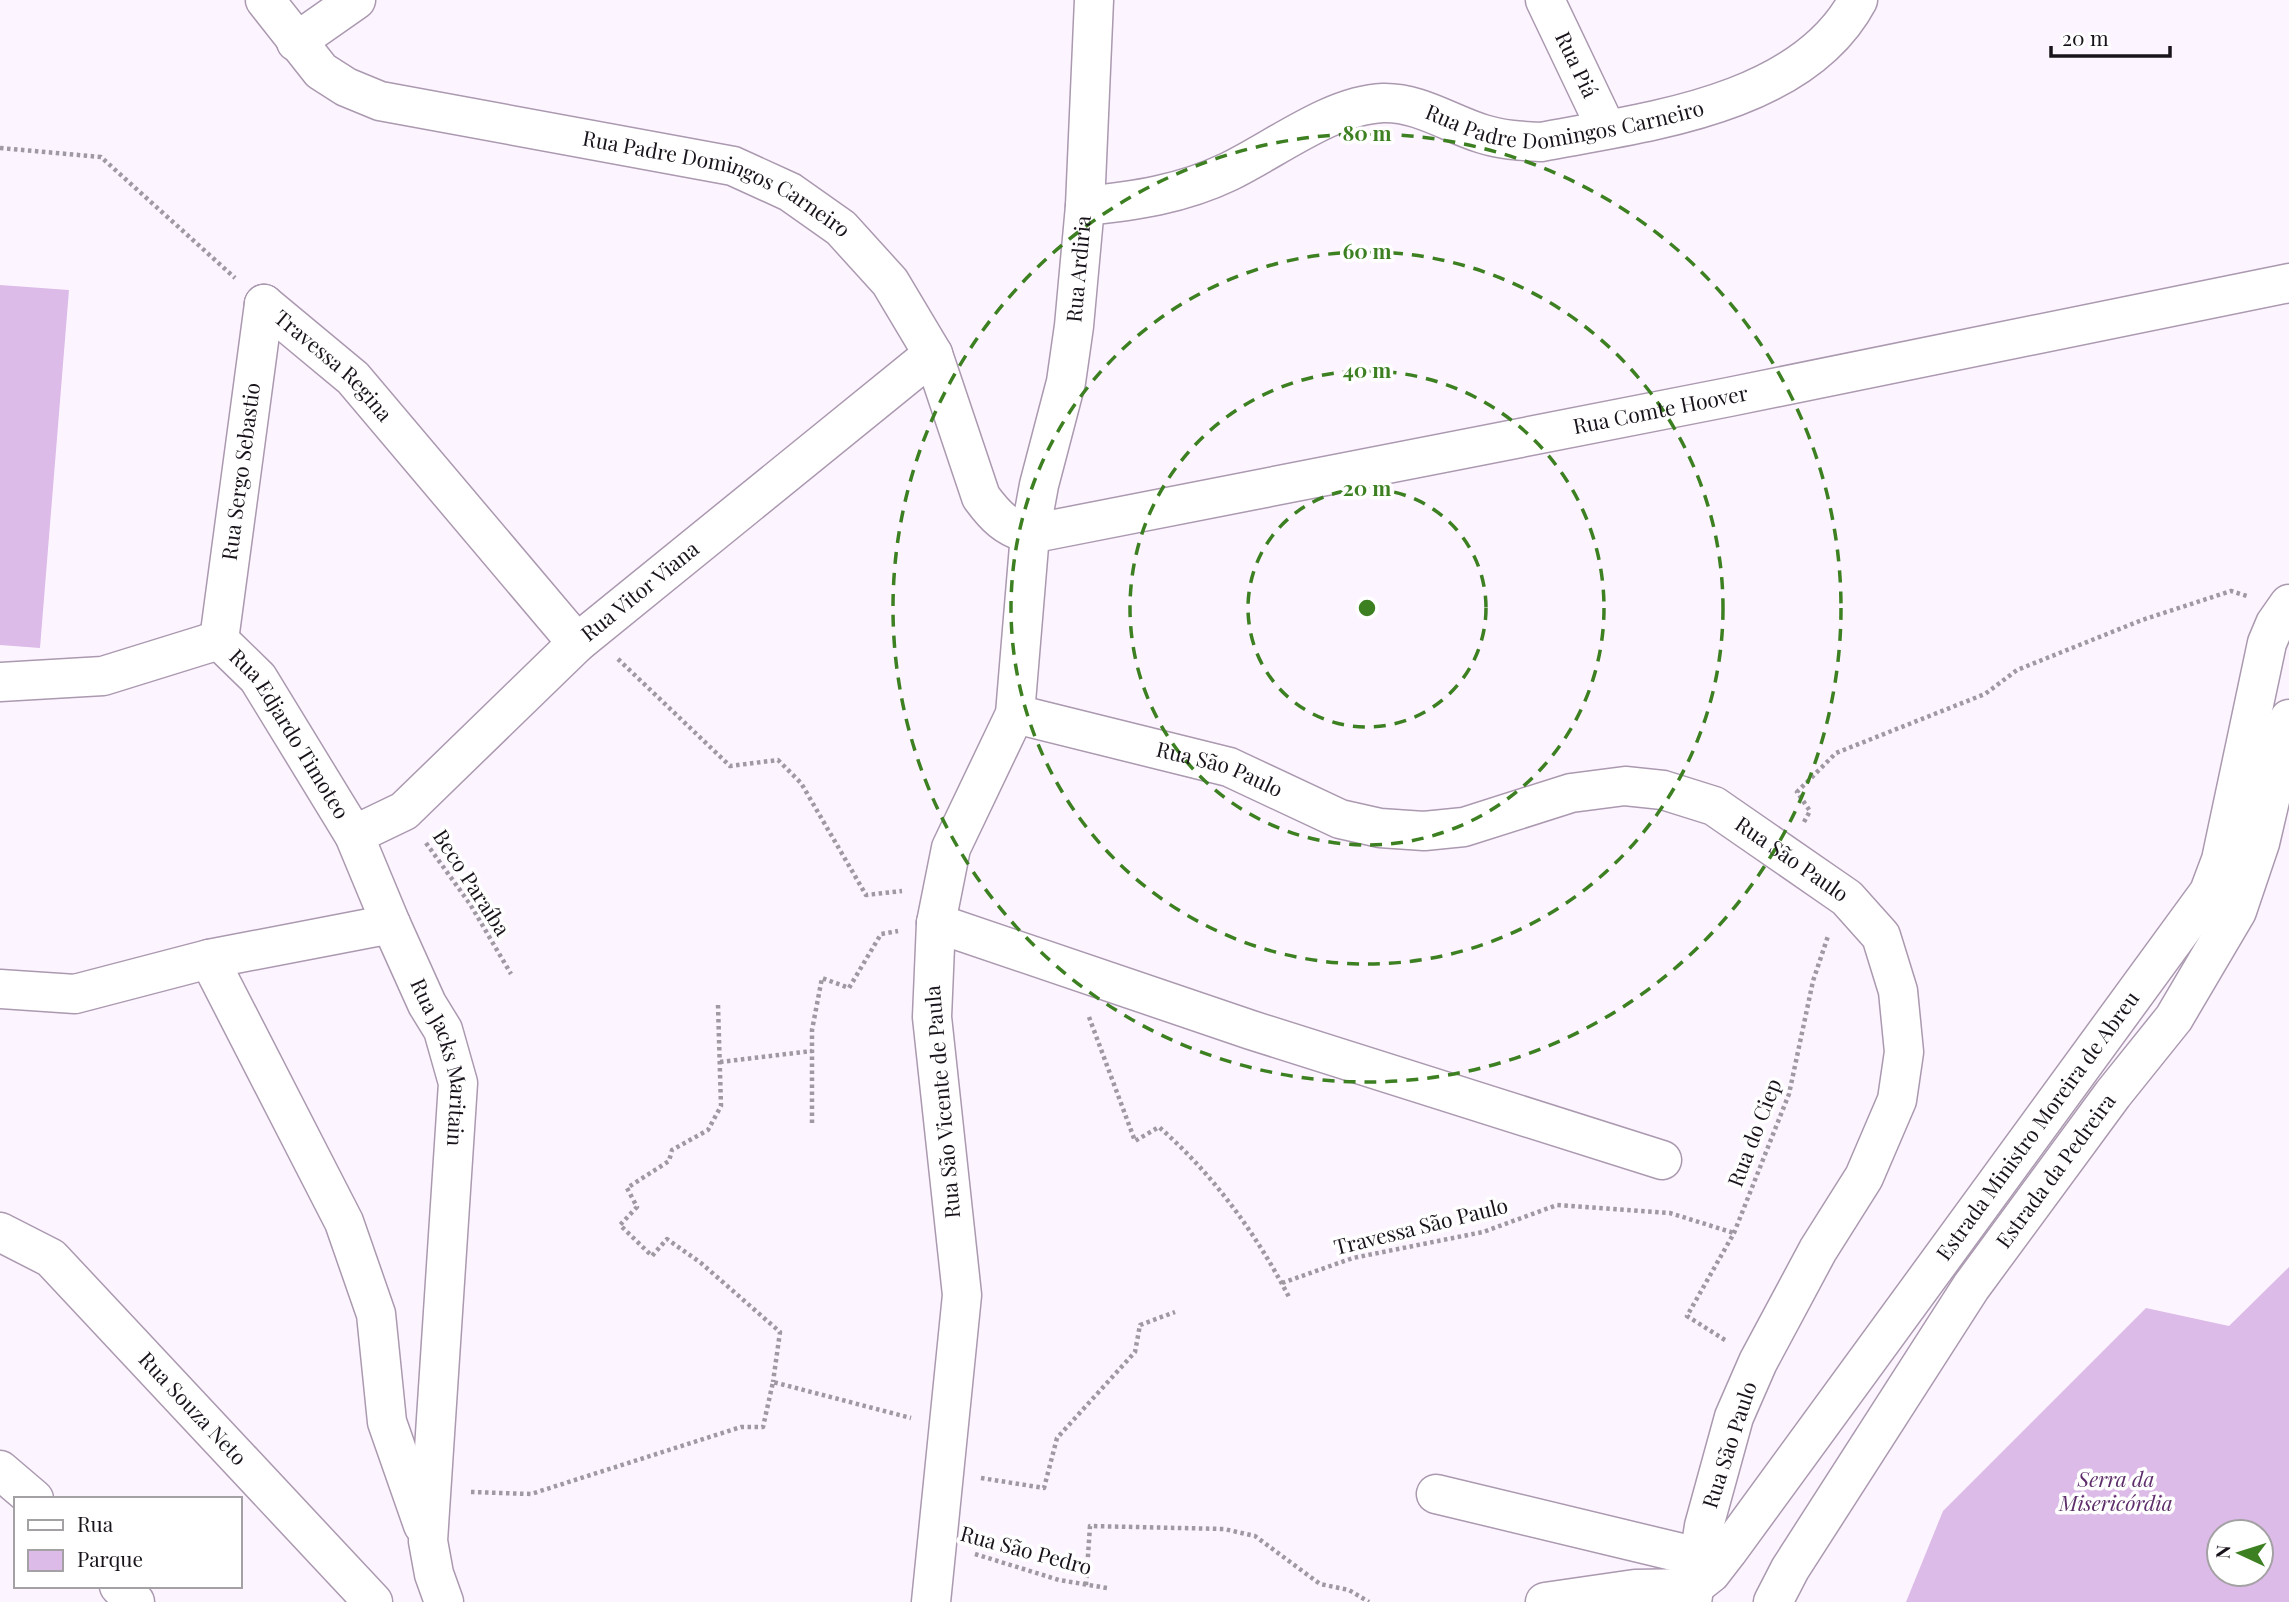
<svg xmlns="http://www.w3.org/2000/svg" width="2289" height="1602" viewBox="0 0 2289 1602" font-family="'Playfair Display',serif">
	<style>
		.green { fill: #ddbbe8; fill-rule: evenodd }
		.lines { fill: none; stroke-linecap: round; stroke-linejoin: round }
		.minor-casing { stroke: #ab99b0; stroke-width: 41 }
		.path { stroke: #9f99a2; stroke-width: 4.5; stroke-dasharray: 3.5 3.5; stroke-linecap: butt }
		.minor { stroke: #fff; stroke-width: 38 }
		.ring { fill: none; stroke: #3d8022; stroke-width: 3.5; stroke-dasharray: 12 9 }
		.labels { text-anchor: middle; stroke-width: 7; stroke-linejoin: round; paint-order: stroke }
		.street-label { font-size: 21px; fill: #19131b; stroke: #fff }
		.park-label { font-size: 21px; font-style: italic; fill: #5e2e6b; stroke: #fff }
		.centre { fill: #3d8022; stroke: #fff; stroke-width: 3.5 }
		.ring-label { font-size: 21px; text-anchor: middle; font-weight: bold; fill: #3d8022; stroke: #fff; stroke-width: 7; stroke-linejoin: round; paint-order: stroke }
	</style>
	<rect width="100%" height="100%" fill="#fcf5ff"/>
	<path class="green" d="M0,285L69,290L40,648L0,645Z
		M2289,1267V1602H1906L1943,1511L2146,1308L2229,1326ZM2219,1532H2261V1574H2219Z"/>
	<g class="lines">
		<defs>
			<g id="minor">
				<path id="s1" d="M265,0L321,71L346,87L380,101L733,166L790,192L841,228L890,282L933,354L981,497C995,516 1006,528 1030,534L1729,397L2289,283"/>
				<path id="s2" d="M1545,0L1606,128"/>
				<path d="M296,42L356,0"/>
				<path id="s3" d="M1085,206C1135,201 1182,194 1228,172C1274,150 1331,105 1383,103C1419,102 1450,124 1483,134C1502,140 1522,141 1541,142C1647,122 1802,105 1858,0"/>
				<path id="s4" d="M264,304L353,378L577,643"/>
				<path id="s5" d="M219,640L264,304"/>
				<path id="s6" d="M0,682L103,676L219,640L258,678L354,835L391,924"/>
				<path id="s7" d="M1015,714L1229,767L1340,819L1380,828L1424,831L1464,827L1571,793L1625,786L1663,790L1714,806L1847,898L1881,936L1898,991L1904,1052L1897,1100L1864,1177L1818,1250L1758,1362L1734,1417L1704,1526L1692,1602"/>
				<path id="s8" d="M354,835L404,811L577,643L933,354"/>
				<path d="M936,923L1251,1030L1662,1160"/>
				<path d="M209,959L344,1222L376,1314L387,1422L423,1525"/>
				<path id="s9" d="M0,989L75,994L209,959L391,924L427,1004L443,1030L458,1083L428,1541L434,1574L444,1602"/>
				<path id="s10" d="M0,1232L51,1258L373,1602"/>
				<path d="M0,1470L34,1499"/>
				<path d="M1436,1494L1698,1557"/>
				<path d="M119,1586L135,1602"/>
				<path id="s11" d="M1692,1588L1711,1573L1728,1551L2209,892L2221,860L2267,643L2275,624L2289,604"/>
				<path id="s12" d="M931,1602L962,1295L932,1017L936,923L951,848L1015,714L1030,534L1039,485L1066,382L1074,326L1085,206L1094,0"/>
				<path d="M1545,1602L1635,1589L1692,1588"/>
				<path id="s13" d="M1773,1602L1790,1569L1971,1287L2113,1094L2174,1018L2237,911L2260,843L2289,719"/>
			</g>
		</defs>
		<use href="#minor" class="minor-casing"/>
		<path class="path" d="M0,148L101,157L235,278
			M618,659L730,766L778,760L801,783L866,895L902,891
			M1804,822L1810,811L1797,792L1836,753L1985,694L2017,670L2142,620L2231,591L2247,596
			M426,843L470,904L511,974
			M718,1005L721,1106L708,1130L672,1150L669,1161L627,1188L637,1207L620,1225L652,1256L667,1239L701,1263L780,1332L773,1382
			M1089,1017L1135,1141L1159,1127C1214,1175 1257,1235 1290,1299
			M720,1062L812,1051
			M812,1123V1030L822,978L849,988L881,934L898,931
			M1282,1283L1353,1258L1483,1232L1557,1205L1670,1213L1734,1233
			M1725,1340L1687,1316L1734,1233L1789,1094L1813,981L1828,936
			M981,1478L1044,1488L1057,1438L1135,1352L1140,1325L1175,1312
			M471,1492L531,1494L741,1427H763L773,1382L911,1418
			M975,1554L1059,1580L1107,1588
			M1086,1585L1090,1526L1224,1529L1255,1536L1320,1584L1349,1590L1369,1602"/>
		<use href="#minor" class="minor"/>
	</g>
	<g class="ring">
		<circle cx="1367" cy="608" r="119"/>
		<circle cx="1367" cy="608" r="237"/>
		<circle cx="1367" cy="608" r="356"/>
		<circle cx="1367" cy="608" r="474"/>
	</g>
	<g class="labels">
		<g class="street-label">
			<text dy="7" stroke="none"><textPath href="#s2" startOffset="72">Rua Piá</textPath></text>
			<text dy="7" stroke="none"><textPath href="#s3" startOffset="506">Rua Padre Domingos Carneiro</textPath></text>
			<text dy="7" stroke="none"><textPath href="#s1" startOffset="506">Rua Padre Domingos Carneiro</textPath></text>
			<text dy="7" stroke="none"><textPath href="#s12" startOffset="1358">Rua Ardiria</textPath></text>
			<text dy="7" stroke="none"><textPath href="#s4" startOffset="93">Travessa Regina</textPath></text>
			<text dy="7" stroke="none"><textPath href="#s1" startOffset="1654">Rua Comte Hoover</textPath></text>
			<text dy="7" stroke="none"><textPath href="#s5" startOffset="170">Rua Sergo Sebastio</textPath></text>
			<text dy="7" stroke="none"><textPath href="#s8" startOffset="378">Rua Vitor Viana</textPath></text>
			<text dy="7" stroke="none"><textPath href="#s6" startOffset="343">Rua Edjardo Timoteo</textPath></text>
			<text dy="7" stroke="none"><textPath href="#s7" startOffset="212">Rua São Paulo</textPath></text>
			<text dy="7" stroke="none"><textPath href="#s7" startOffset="821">Rua São Paulo</textPath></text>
			<text transform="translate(471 883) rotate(57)" y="7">Beco Paraíba</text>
			<text dy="7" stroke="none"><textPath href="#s9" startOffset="548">Rua Jacks Maritain</textPath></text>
			<text transform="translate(943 1102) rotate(-95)" y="7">Rua São Vicente de Paula</text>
			<text dy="7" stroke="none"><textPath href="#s11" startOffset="578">Estrada Ministro Moreira de Abreu</textPath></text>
			<text transform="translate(1755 1133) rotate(-69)" y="7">Rua do Ciep</text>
			<text dy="7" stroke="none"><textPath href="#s13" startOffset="516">Estrada da Pedreira</textPath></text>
			<text transform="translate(1421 1227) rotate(-14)" y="7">Travessa São Paulo</text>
			<text dy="7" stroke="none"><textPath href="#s10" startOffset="264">Rua Souza Neto</textPath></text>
			<text transform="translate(1730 1445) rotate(-72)" y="7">Rua São Paulo</text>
			<text transform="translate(1026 1551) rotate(15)" y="7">Rua São Pedro</text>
		</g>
		<g class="park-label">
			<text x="2116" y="1487">Serra da<tspan x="2116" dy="24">Misericórdia</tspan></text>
		</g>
	</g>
	<circle cx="1367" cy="608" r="10" class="centre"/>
	<g class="ring-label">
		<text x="1367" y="141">80 m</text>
		<text x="1367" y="259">60 m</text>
		<text x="1367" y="378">40 m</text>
		<text x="1367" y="496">20 m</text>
	</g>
	<rect x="14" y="1497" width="228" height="91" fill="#ffffff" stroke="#a3a1a4" stroke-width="2"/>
	<rect x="28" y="1520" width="35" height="10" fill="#ffffff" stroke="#a3a1a4" stroke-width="2"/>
	<text x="77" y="1532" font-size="21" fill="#19131b">Rua</text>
	<rect x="28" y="1550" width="35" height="21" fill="#ddbbe8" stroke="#a3a1a4" stroke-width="2"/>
	<text x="77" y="1567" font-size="21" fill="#19131b">Parque</text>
	<g transform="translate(2240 1553) rotate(274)"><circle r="33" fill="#ffffff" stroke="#a3a1a4" stroke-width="2"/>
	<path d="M0-5L12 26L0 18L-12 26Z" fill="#3d8022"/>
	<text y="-10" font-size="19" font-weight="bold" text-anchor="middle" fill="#19131b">N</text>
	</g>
	<path d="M2051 46v10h119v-10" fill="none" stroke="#19131b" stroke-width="3.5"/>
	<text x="2062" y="46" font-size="21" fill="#19131b" stroke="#ffffff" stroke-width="5" paint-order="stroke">20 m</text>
</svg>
